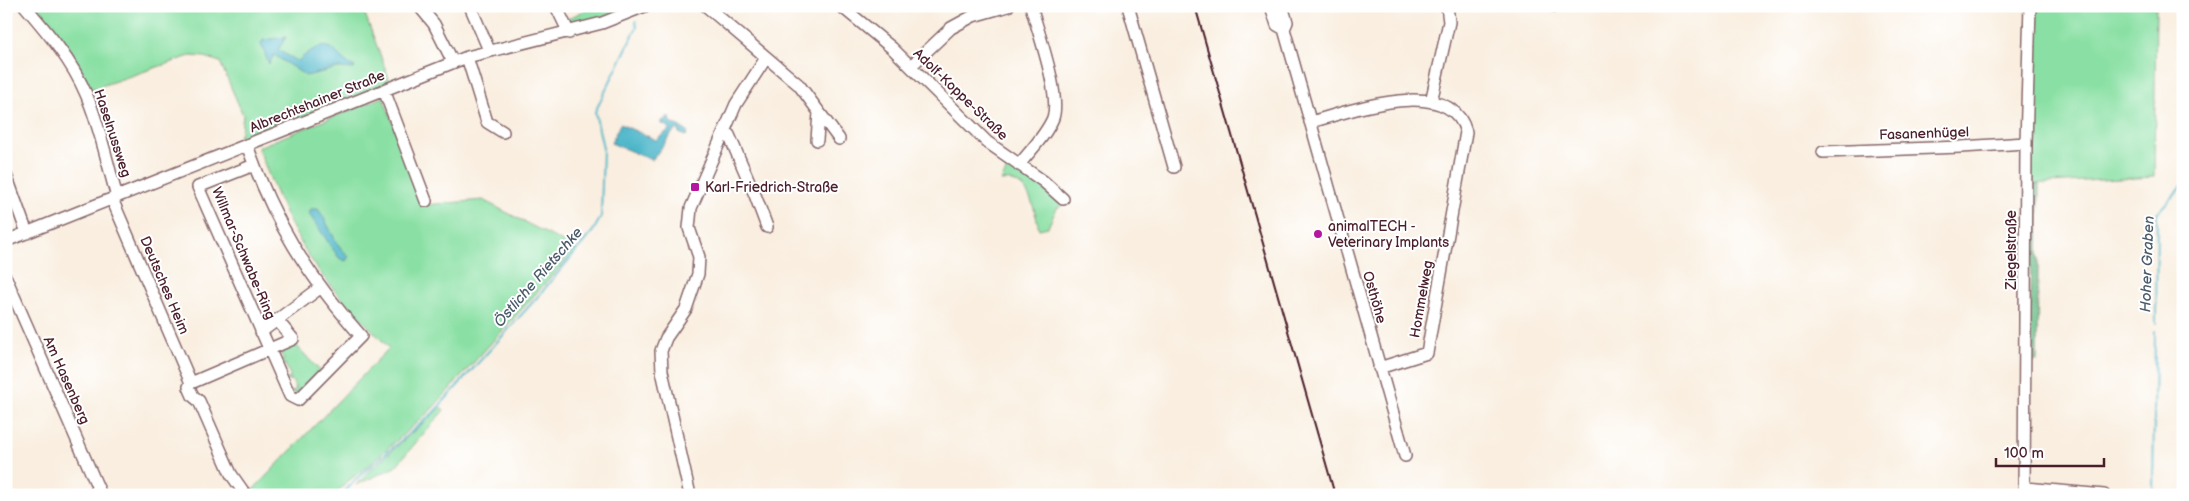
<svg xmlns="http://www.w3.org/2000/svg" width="2189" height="501" viewBox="0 0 2189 501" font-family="'Balsamiq Sans',sans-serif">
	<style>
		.green { fill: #8ae0a4; stroke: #6a8068 }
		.forest { fill: #6fbe8a; stroke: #5c6e5a }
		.water { fill: #4cb6c9; stroke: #4b6a7a }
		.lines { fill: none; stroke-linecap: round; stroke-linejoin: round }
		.stream { stroke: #4cb6c9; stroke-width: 2 }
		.minor-casing { stroke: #87676a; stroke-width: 14 }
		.minor { stroke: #fff; stroke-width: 11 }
		.rail { stroke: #4a1f2b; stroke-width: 2 }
		.poi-dot { fill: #b5179e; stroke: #fff; stroke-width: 2 }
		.labels { text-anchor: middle; stroke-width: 4; stroke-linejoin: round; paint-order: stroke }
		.street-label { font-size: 14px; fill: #4a1f2b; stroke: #fff }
		.poi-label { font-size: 14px; fill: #4a1f2b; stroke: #fff; text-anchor: start }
		.water-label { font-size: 15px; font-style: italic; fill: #4b5b6a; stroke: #fff }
	</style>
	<rect width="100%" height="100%" fill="#fff"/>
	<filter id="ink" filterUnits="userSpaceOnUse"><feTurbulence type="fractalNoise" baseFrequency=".02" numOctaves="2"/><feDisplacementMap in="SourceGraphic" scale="10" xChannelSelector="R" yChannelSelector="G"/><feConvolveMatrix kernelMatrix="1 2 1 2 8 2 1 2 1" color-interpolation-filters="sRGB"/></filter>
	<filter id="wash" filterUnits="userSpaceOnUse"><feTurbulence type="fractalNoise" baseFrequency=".0096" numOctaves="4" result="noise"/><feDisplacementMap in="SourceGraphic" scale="20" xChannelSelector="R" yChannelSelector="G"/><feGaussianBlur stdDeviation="1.12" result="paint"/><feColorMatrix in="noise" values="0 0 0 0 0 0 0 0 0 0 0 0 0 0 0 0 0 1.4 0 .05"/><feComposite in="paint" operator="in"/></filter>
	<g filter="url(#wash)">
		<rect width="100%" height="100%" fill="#f9eedf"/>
		<path class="green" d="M31,6H362L391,84L234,147L241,132L243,115L220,62L205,57L190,56L89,90Z
			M594,6H638L613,17L571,25L567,19Z
			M2033,6H2156L2154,177L2032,184Z
			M383,97L425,205L483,200L576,249L431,410L367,467L348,481L335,495H248L389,348C368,325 345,304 326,280C295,241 275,193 258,147Z
			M1010,168C1028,165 1048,198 1068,202L1057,208L1048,227L1039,229C1034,207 1029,177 1001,181L1006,171Z
			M295,344L322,373L299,395L291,392L296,390L292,380L288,381L287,379L291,377L285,364L281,365L280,362L284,360L280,352L275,353L274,351Z
			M441,407L444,410L395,467L356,485L367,473Z"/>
		<path class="forest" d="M2032,184H2039L2037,361H2029Z"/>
		<path class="water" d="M286,37L278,50L298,61C308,52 324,39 336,52C343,59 346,63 355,67L354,69L339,68L306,76L274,55L269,64L261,44L263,40Z
			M667,118H670L672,124L677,125L688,132L686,136L679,133V129L674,131L652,160L611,143L620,124L656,140L669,130V127L662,124V121Z
			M311,209H318C330,224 333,244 349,256L346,261L339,258L309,214Z"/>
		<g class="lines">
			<path class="stream" d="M2156,323L2157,213L2183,185
				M2153,494L2155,331
				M342,495L356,479L433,413L541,293L593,231L601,217L603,148L595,112L637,27L636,21"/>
		</g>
	</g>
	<g filter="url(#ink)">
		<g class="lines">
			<defs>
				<path id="minor" d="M25,6C48,33 72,61 86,94C100,126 107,163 117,197
					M419,6L434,24L453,62
					M470,6L489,50
					M556,6L569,33
					M706,6L799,85L839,139
					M841,6L892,48L987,142L1043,181L1063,199
					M1128,6L1174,167
					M1271,6L1277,25L1284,29
					M1282,6L1287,22L1284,29L1405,456
					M1554,6H1560
					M467,57L487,122L503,132
					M911,66L951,28L973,16L1008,6
					M384,90L426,201
					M1431,102L1449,22L1447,6
					M1310,122C1349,112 1450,73 1466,132L1427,353L1379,368
					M724,131L729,135L755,195L767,227
					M817,140L819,113
					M247,145C274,222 307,275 361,336L298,400L290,396L198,187L254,165
					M1823,152L1961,147L2026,143
					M1019,165C1030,151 1046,135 1053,118C1061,95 1038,32 1031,6
					M6,175L27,233
					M112,199L191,383L189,387L193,396L199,401L231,474L245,494
					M6,241L467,57L602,23L645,6
					M6,278L101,495
					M261,332L320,288
					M191,383L293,339L277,320
					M2025,488L2104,495
					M690,495L662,371L661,351L666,338L686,309L698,274L699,257L689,228L691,208L736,104L766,58
					M2024,495L2026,143L2030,6"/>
			</defs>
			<use href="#minor" class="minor-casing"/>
			<use href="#minor" class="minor"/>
			<path class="rail" d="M1195,6L1335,495"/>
		</g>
	</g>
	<g class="poi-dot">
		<rect x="690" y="182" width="10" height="10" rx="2.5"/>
		<circle cx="1318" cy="234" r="5"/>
	</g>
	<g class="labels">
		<g class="street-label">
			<text transform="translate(961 94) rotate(44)" y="5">Adolf-Koppe-Straße</text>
			<text transform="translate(317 101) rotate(-22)" y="5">Albrechtshainer Straße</text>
			<text transform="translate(113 133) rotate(72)" y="5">Haselnussweg</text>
			<text transform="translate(1924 133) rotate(-2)" y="5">Fasanenhügel</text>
			<text transform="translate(2011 250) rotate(-90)" y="5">Ziegelstraße</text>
			<text transform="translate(244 253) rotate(67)" y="5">Willmar-Schwabe-Ring</text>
			<text transform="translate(165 285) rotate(67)" y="5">Deutsches Heim</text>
			<text transform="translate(1375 297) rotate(74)" y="5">Osthöhe</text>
			<text transform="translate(1421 299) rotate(-80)" y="5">Hommelweg</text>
			<text transform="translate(67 380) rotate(66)" y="5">Am Hasenberg</text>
		</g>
		<g class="poi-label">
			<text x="705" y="192">Karl-Friedrich-Straße</text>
			<text x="1328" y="231">animalTECH -<tspan x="1328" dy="16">Veterinary Implants</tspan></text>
		</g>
		<g class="water-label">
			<text transform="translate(2147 264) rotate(-88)" y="5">Hoher Graben</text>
			<text transform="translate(538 277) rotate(-49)" y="5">Östliche Rietschke</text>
		</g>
	</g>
	<rect width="2189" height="501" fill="none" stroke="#fff" stroke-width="25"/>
	<path d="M1996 458v8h108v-8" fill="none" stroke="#4a1f2b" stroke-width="2.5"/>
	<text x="2004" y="458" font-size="15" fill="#4a1f2b" stroke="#ffffff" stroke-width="4" paint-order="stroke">100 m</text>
</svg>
